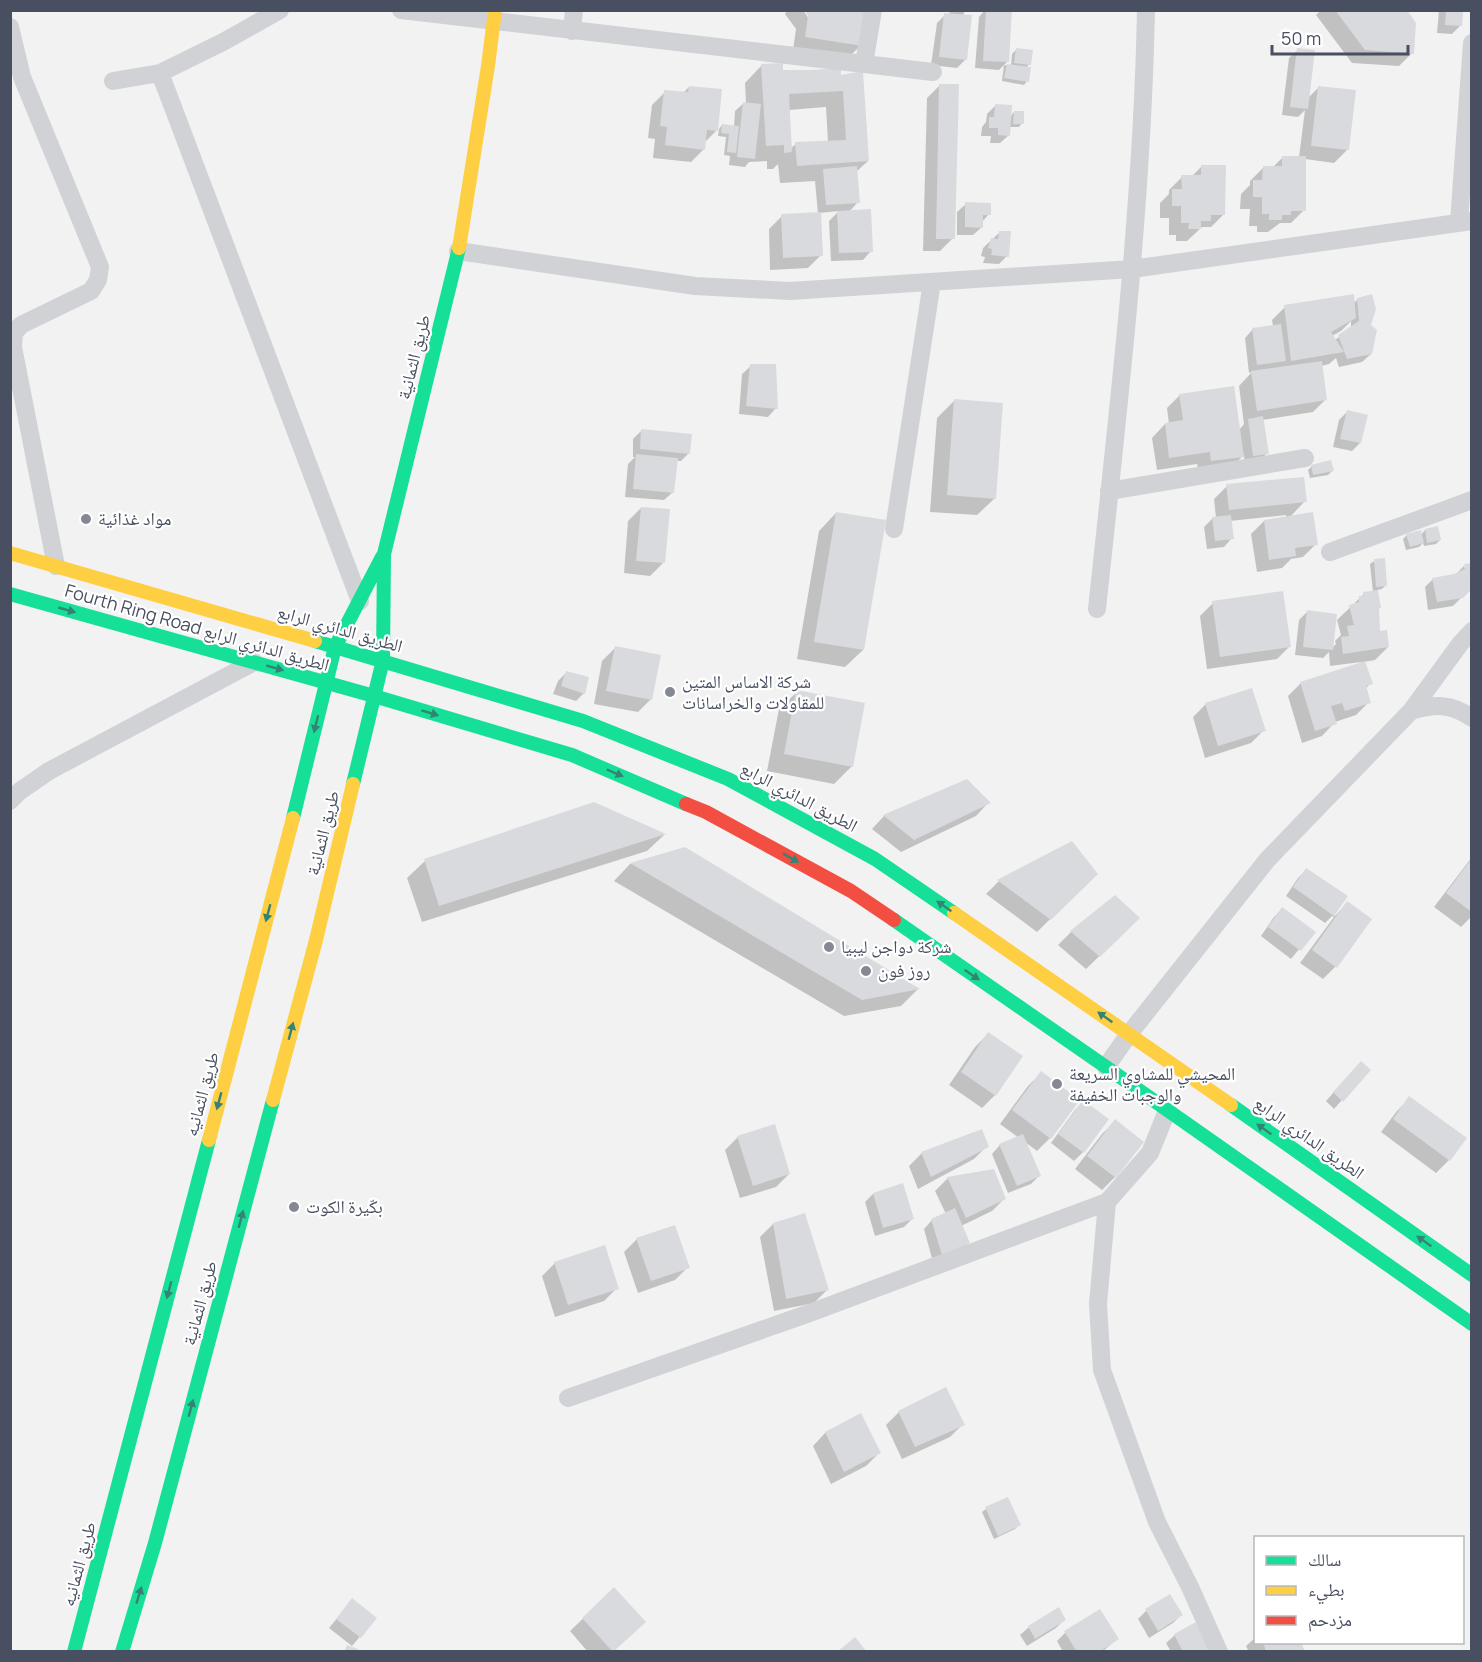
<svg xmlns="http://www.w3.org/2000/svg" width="1482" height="1662" viewBox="0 0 1482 1662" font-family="Manrope,'Noto Naskh Arabic',sans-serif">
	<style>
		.shadow { fill: #0003; fill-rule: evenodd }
		.building { fill: #d9dadd }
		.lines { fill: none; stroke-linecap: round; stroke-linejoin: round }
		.street { stroke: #d0d2d5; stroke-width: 18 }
		.fast { stroke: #16e098; stroke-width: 14 }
		.slow { stroke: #ffcf43; stroke-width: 14 }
		.jam { stroke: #f24e42; stroke-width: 14 }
		.oneway { fill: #368274 }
		.poi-dot { fill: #848893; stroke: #fff; stroke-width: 2 }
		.labels { text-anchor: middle; stroke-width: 4.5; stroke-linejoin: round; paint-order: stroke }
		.street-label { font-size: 18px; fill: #484f60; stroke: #fff }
		.poi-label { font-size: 18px; fill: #484f60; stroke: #fff; text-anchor: start }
	</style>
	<rect width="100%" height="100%" fill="#f2f2f2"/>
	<path class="shadow" d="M788,10H803L811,22L861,45L848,58L793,50L796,29L785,14Z
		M945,10H966L962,16L965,60L957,68L931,65L937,23L945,15H949L950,11Z
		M985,10H1011L1007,62L999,70L975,68L979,17Z
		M1321,10H1390L1412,53L1399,66L1352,63L1316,15Z
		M1439,10H1461L1460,26L1452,34L1437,33Z
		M1016,50L1029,64L1026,68L1027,81L1024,85L1002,81L1004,65L1011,66L1012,54Z
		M1298,50L1308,98L1319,87L1347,150L1334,163L1305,159L1304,210L1291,223H1280L1268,232H1257V226H1249L1250,209H1240L1241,194L1250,185V181L1263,168H1272L1283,157H1299L1305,110L1298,117L1282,115L1289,58Z
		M762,65L782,72L840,77L868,161L856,172L858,202L849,212L871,251L863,260L831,261L829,221L839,211L819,213L821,255L808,268L770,270L769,229L782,216L818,214L815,181L780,183L778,164L773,169H767V161L749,162L745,167L729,165L730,156L724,155L726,137L718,136L719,129L722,125L734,127L735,111L744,103H746L745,83ZM826,107L828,142L796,144L791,148L789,110Z
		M940,85L953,238L940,251H923L927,98Z
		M689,87L716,131L704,143V149L691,162L653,158L655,139L648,138L652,105L665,92L683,93Z
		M995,106L1010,117L1014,112L1022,123L1019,127H1009V135L1000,143H990L991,136H981L982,127L986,122L987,114Z
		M1202,166L1224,214L1211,227H1202L1187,241H1176V235H1169V218H1160V203L1169,194V190L1182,177H1191Z
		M966,204L989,214L982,222V227L973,235H957V212Z
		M999,233L1007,256L999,264L983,263L985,257L981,256L983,248Z
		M1358,299L1369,326L1371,354L1362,362L1339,367L1336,358L1329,364L1321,366L1326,399L1313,412L1262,420L1267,453L1259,462L1245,464L1244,455L1229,469L1199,473L1197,464L1157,470L1152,438L1165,424H1169L1167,408L1180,395L1239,430L1244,424L1239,386L1252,372L1249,373L1245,338L1253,329L1273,326L1272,320L1285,307L1354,303ZM1351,321V328L1335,340L1332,336L1341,331Z
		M751,366L776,408L768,417L739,414L742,374Z
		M954,401L995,498L977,515L930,512L937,418Z
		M1347,412L1360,443L1352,451L1333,447L1339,420Z
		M642,430L689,453L681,461H676L673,492L664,500L625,497L628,464L635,457H633V439Z
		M1312,466L1332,471L1328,475L1310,478L1308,470Z
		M1227,486L1305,501L1290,517L1316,544L1303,557L1291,559L1282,568L1257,572L1251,534L1264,521L1286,518V515L1230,521L1232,538L1224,547L1207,549L1204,527L1212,519L1216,518L1214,499Z
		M641,508L663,563L650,576L624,573L628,521Z
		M836,513L863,650L845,667L797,659L819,531Z
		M1425,530L1440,540L1436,544L1424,546L1423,543L1419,547L1406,550L1403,539L1407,535H1421Z
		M1374,561L1386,585L1382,589L1377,590L1379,608L1378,609L1379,633L1388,647L1375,660L1364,662L1371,683L1365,689L1369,702L1356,715L1335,722L1322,736L1302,743L1288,696L1301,683L1361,664V662L1330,666L1329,652L1323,658L1295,655L1299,620L1307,612L1331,649L1336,644L1335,641L1341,635L1337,620L1364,594L1373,592L1370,564Z
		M1464,566L1472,587L1453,606L1428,610L1425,587L1433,579L1456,574Z
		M1213,603L1290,646L1277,659L1207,669L1200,616Z
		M615,648L651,699L638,712L594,704L602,661Z
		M566,673L584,693L576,701L553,694L558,681Z
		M797,692L852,766L834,784L767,771L779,709Z
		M1206,704L1264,730L1251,743L1205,758L1193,717Z
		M967,781L988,803L976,816L901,852L872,829L884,816Z
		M594,804L664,835L647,851L422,922L407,878L425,861Z
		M1072,843L1096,874L1037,932L986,894L998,882Z
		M685,848L918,989L901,1006L844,1016L614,881L630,864Z
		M1472,857V916L1461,927L1434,907Z
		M1306,870L1335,916L1347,903L1335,967L1323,979L1300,963L1334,917L1332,916L1325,923L1286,896L1298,878Z
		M1115,897L1125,931L1086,969L1058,945L1071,932Z
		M1282,909L1313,932L1291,959L1261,936L1274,917Z
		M988,1034L995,1095L982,1108L949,1085L975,1047Z
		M1353,1071L1342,1100L1334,1109L1326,1101Z
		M1041,1073L1078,1100L1050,1138L1037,1151L1025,1142L1039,1176L1031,1184L1008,1193L992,1154L1000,1145L1019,1138L1000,1124L1028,1086Z
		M1410,1098L1449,1160L1436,1173L1381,1132L1397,1111Z
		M1083,1102L1107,1120L1083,1152L1074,1161L1051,1143L1075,1110Z
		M1115,1121V1177L1102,1190L1075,1169L1102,1134Z
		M738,1137L789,1174L776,1187L740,1198L725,1150Z
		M987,1146L974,1159L918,1189L909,1166L922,1153Z
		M948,1178L1005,1198L992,1211L961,1226L968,1243L959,1251L933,1262L924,1229L932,1220L946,1214L935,1191Z
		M873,1194L912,1219L904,1227L875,1236L865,1202Z
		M773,1224L827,1290L814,1303L774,1311L760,1237Z
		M637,1239L688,1267L675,1280L638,1293L624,1252Z
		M555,1263L617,1288L604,1301L555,1317L542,1276Z
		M899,1412L963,1424L950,1437L902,1459L886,1425Z
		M861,1415L879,1453L866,1466L831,1484L813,1446L825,1433Z
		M986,1509L1019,1525L1015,1529L994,1539L982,1512Z
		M614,1589L613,1652H588L570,1631Z
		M352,1600L375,1619L352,1646L329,1628Z
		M1146,1611L1181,1615L1173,1623L1149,1638L1138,1619Z
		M1064,1620L1056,1628L1027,1646L1020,1635L1029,1627Z
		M1065,1633L1117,1639L1102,1652H1063L1057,1641Z
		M1175,1635L1210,1652H1171L1166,1643Z
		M1256,1637V1642H1299L1304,1652H1249L1246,1646Z"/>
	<path class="building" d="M805,10H868L863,46L805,37L808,16Z
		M986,10H1012L1009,62L983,61Z
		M1335,10H1407L1416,23L1414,54L1365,50Z
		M1446,10H1463L1462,26L1445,25Z
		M944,13L972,15L967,60L939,57Z
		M1016,48L1033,50L1031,65L1014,63Z
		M1297,48L1315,50L1308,109L1290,107Z
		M783,63V70H811L841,68V75L863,71L869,161L797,166L795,142L846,140L843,91L789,94L792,152L784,153V145L766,146L761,64Z
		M1007,64L1031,67L1029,82L1004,78Z
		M939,84H959L955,239H936Z
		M689,86L722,89L718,131L707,130L705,150L665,145L667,127L660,126L664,90L688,92Z
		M1318,86L1356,90L1349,150L1311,146Z
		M743,102L761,104L755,159L737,157Z
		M995,104L1012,105L1010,136L998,135V128H989V117H994Z
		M1014,111H1024V124H1013Z
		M722,124L739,126L736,153L727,152L729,134L721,133Z
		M1282,156H1306V211H1291V215H1282V220H1269V214H1262V197H1253V180H1262L1263,166H1282Z
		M1201,165H1226L1225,215H1211V221H1201V229H1188L1189,223H1181V206H1172V189H1182L1181,175H1201Z
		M857,166L860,203L826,205L823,169Z
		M965,202L991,203V215H983V228L965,227Z
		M871,209L873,252L839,253L837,211Z
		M821,212L823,256L783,258L781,214Z
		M999,231H1011L1009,257L991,255L992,249L988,248L991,238L998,239Z
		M1354,294L1356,318L1331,332L1344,352L1291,361L1284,305Z
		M1372,294L1376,309L1371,325L1377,330L1372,354L1347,359L1338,335L1359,321L1357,298Z
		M1281,324L1286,361L1257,365L1252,328Z
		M1322,361L1327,400L1257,411L1251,371Z
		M750,364H776L778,409L746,406Z
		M1234,386L1244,457L1211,461L1210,452L1169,458L1165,423L1183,420L1179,394Z
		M954,399L1003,403L996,499L947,495Z
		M1347,410L1368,415L1361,443L1340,439Z
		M1263,416L1269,454L1253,456L1248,419Z
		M641,429L692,434L690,454L640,449Z
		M636,454L678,458L674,493L633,489Z
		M1331,460L1334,471L1313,475L1311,465Z
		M1304,477L1307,502L1229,510L1226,484Z
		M641,507L670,509L665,563L636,561Z
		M836,512L886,520L864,650L814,642Z
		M1313,512L1318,545L1295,548L1296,556L1269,560L1264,520Z
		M1231,515L1234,539L1215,541L1212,517Z
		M1438,526L1441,540L1427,543L1425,529Z
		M1421,530L1424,543L1410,547L1406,534Z
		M1385,558L1387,586L1376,587L1374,559Z
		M1472,563V589L1463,598L1437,602L1432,578L1454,574L1465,569L1464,564Z
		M1378,590L1381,608H1379L1380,631L1387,630L1389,647L1343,654L1341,637L1349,636L1347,626L1354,625L1349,605L1359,602V596H1364L1363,592Z
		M1283,591L1291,647L1220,657L1212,601Z
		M1307,610L1337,614L1333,650L1303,647Z
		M615,646L661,655L652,700L606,691Z
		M1365,661L1373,684L1366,686L1371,703L1345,711L1342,703L1331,706L1337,724L1315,731L1300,682Z
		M566,671L589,677L585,694L561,686Z
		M1252,688L1266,731L1218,746L1205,703Z
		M796,690L865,703L853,767L784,754Z
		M967,779L991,803L914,840L883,815Z
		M594,802L666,834L439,906L424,859Z
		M1072,841L1098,874L1051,920L997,880Z
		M685,847L920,989L862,1000L630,863Z
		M1472,858V912L1446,893Z
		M1306,868L1348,896L1334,916L1293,887Z
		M1115,895L1140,918L1100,957L1070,931Z
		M1347,901L1372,919L1337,968L1312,950Z
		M1282,907L1316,932L1301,951L1268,927Z
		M988,1032L1023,1056L996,1096L961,1072Z
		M1361,1061L1371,1070L1343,1102L1333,1092Z
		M1041,1071L1080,1100L1051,1139L1012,1110Z
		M1409,1096L1467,1138L1450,1161L1393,1119Z
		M1083,1100L1109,1119L1084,1153L1058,1134Z
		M1115,1119L1144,1142L1116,1178L1087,1156Z
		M775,1124L790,1174L753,1186L737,1136Z
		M982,1129L989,1147L931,1177L921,1152Z
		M1023,1134L1041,1176L1017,1186L999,1144Z
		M994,1169L1006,1199L966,1218L947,1177Z
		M903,1183L914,1219L883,1228L873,1193Z
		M955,1208L970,1243L942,1255L931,1219Z
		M805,1213L829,1290L786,1299L773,1223Z
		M675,1225L690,1268L651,1281L636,1238Z
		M605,1245L619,1289L568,1305L554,1262Z
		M946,1387L965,1425L915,1447L898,1411Z
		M861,1413L881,1453L844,1472L825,1432Z
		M1008,1497L1021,1525L998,1536L985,1507Z
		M614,1587L646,1622L613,1652L582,1618Z
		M1170,1594L1183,1615L1158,1631L1145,1609Z
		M352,1598L377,1618L361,1638L336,1619Z
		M1059,1607L1066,1620L1035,1639L1028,1626Z
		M1100,1609L1119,1639L1099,1652H1077L1064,1631Z
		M1196,1622L1211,1652H1183L1174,1634Z
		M855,1637L867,1652H837Z
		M1263,1642H1301L1305,1652H1266Z
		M347,1645L358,1649L357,1652H344Z"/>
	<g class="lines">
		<path class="street" d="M401,10L933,72
			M10,27L22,77L100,267L98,280L91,291L21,325L14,333L13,347L56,566
			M572,31L574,10
			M864,64L873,10
			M160,73L360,601
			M113,81L160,73L223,42L280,10
			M1459,222L1472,43
			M458,251L695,286L790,291L1132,269L1472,221
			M1109,491L1305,458
			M894,529L932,282
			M1330,552L1472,500
			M1097,609C1118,410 1142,211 1146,10
			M1411,711L1460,644L1472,631
			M10,801L20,791L49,771L254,662
			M1106,1067L1129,1034L1267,860L1411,711C1434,704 1451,703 1472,718
			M1167,1111L1150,1153L1107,1202L1098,1304L1102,1370L1157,1522L1190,1587L1219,1652
			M568,1398L807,1314L1107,1202"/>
		<path class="fast" d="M10,594L374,696L572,755L686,804
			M315,641L583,721L728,779L875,859L954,913
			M353,784L383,660L384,554L459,248
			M293,818L335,647L382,557
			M894,920L1106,1067L1472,1324
			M1231,1105L1472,1275
			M74,1652L209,1140
			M122,1652L155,1543L273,1100"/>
		<path class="slow" d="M459,248L488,66L495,10
			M10,553L315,641
			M954,913L1231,1105
			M273,1100L316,940L353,784
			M209,1140L293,818"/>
		<path class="jam" d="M686,804L706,812L851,891L894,920"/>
	</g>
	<defs><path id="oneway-solid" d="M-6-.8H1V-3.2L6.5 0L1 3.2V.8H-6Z" transform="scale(1.5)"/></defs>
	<g class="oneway">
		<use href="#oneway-solid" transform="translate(67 610) rotate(16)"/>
		<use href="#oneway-solid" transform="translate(275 668) rotate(16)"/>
		<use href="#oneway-solid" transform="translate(430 713) rotate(17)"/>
		<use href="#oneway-solid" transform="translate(316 724) rotate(104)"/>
		<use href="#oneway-solid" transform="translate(615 773) rotate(23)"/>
		<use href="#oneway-solid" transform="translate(791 858) rotate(29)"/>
		<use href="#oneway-solid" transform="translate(944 906) rotate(-145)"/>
		<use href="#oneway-solid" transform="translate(268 913) rotate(105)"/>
		<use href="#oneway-solid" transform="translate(972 975) rotate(35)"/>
		<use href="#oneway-solid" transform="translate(1105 1017) rotate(-145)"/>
		<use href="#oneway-solid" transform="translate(291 1031) rotate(-75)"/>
		<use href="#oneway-solid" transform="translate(219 1101) rotate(105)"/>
		<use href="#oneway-solid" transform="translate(1264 1129) rotate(-145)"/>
		<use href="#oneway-solid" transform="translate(241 1219) rotate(-75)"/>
		<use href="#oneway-solid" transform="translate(1424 1241) rotate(-145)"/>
		<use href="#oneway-solid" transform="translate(169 1290) rotate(105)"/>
		<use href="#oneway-solid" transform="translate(191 1408) rotate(-75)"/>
		<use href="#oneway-solid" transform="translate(139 1595) rotate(-73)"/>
	</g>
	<g class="poi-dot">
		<circle cx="86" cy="519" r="6"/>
		<circle cx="670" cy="692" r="6"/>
		<circle cx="829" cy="947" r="6"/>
		<circle cx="866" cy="971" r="6"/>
		<circle cx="1057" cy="1084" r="6"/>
		<circle cx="294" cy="1207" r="6"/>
	</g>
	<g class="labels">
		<g class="street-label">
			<text transform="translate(414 357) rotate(-76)" y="6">طريق الثمانية</text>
			<text transform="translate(197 628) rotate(16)" y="6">Fourth Ring Road الطريق الدائري الرابع</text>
			<text transform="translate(340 629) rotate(16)" y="6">الطريق الدائري الرابع</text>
			<text transform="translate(799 797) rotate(28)" y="6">الطريق الدائري الرابع</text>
			<text transform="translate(323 833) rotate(-76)" y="6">طريق الثمانية</text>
			<text transform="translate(202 1094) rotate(-75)" y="6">طريق الثمانيه</text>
			<text transform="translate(1309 1138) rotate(35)" y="6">الطريق الدائري الرابع</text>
			<text transform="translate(200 1303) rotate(-75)" y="6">طريق الثمانية</text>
			<text transform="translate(79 1564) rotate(-75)" y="6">طريق الثمانيه</text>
		</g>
		<g class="poi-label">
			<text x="98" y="525">مواد غذائية</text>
			<text x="682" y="688">شركة الاساس المتين<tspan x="682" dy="21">للمقاولات والخراسانات</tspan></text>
			<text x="841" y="953">شركة دواجن ليبيا</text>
			<text x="878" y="977">روز فون</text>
			<text x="1069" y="1080">المحيشي للمشاوي السريعة<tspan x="1069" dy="21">والوجبات الخفيفة</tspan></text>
			<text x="306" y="1213">بكّيرة الكوت</text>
		</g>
	</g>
	<rect width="1482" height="1662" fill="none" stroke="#484f60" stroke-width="24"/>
	<rect x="1254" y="1536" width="210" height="108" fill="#ffffff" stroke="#b6b9bf" stroke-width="1.5"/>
	<rect x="1266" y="1556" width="30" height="9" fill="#16e098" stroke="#b6b9bf" stroke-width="1.5"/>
	<text x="1308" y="1566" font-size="18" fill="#484f60">سالك</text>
	<rect x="1266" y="1586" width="30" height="9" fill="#ffcf43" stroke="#b6b9bf" stroke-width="1.5"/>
	<text x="1308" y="1596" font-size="18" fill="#484f60">بطيء</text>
	<rect x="1266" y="1616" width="30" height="9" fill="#f24e42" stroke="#b6b9bf" stroke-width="1.5"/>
	<text x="1308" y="1626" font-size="18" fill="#484f60">مزدحم</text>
	<path d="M1272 45v9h136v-9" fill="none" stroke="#484f60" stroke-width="3"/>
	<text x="1281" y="45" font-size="18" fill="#484f60" stroke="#ffffff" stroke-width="4.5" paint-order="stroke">50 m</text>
</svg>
